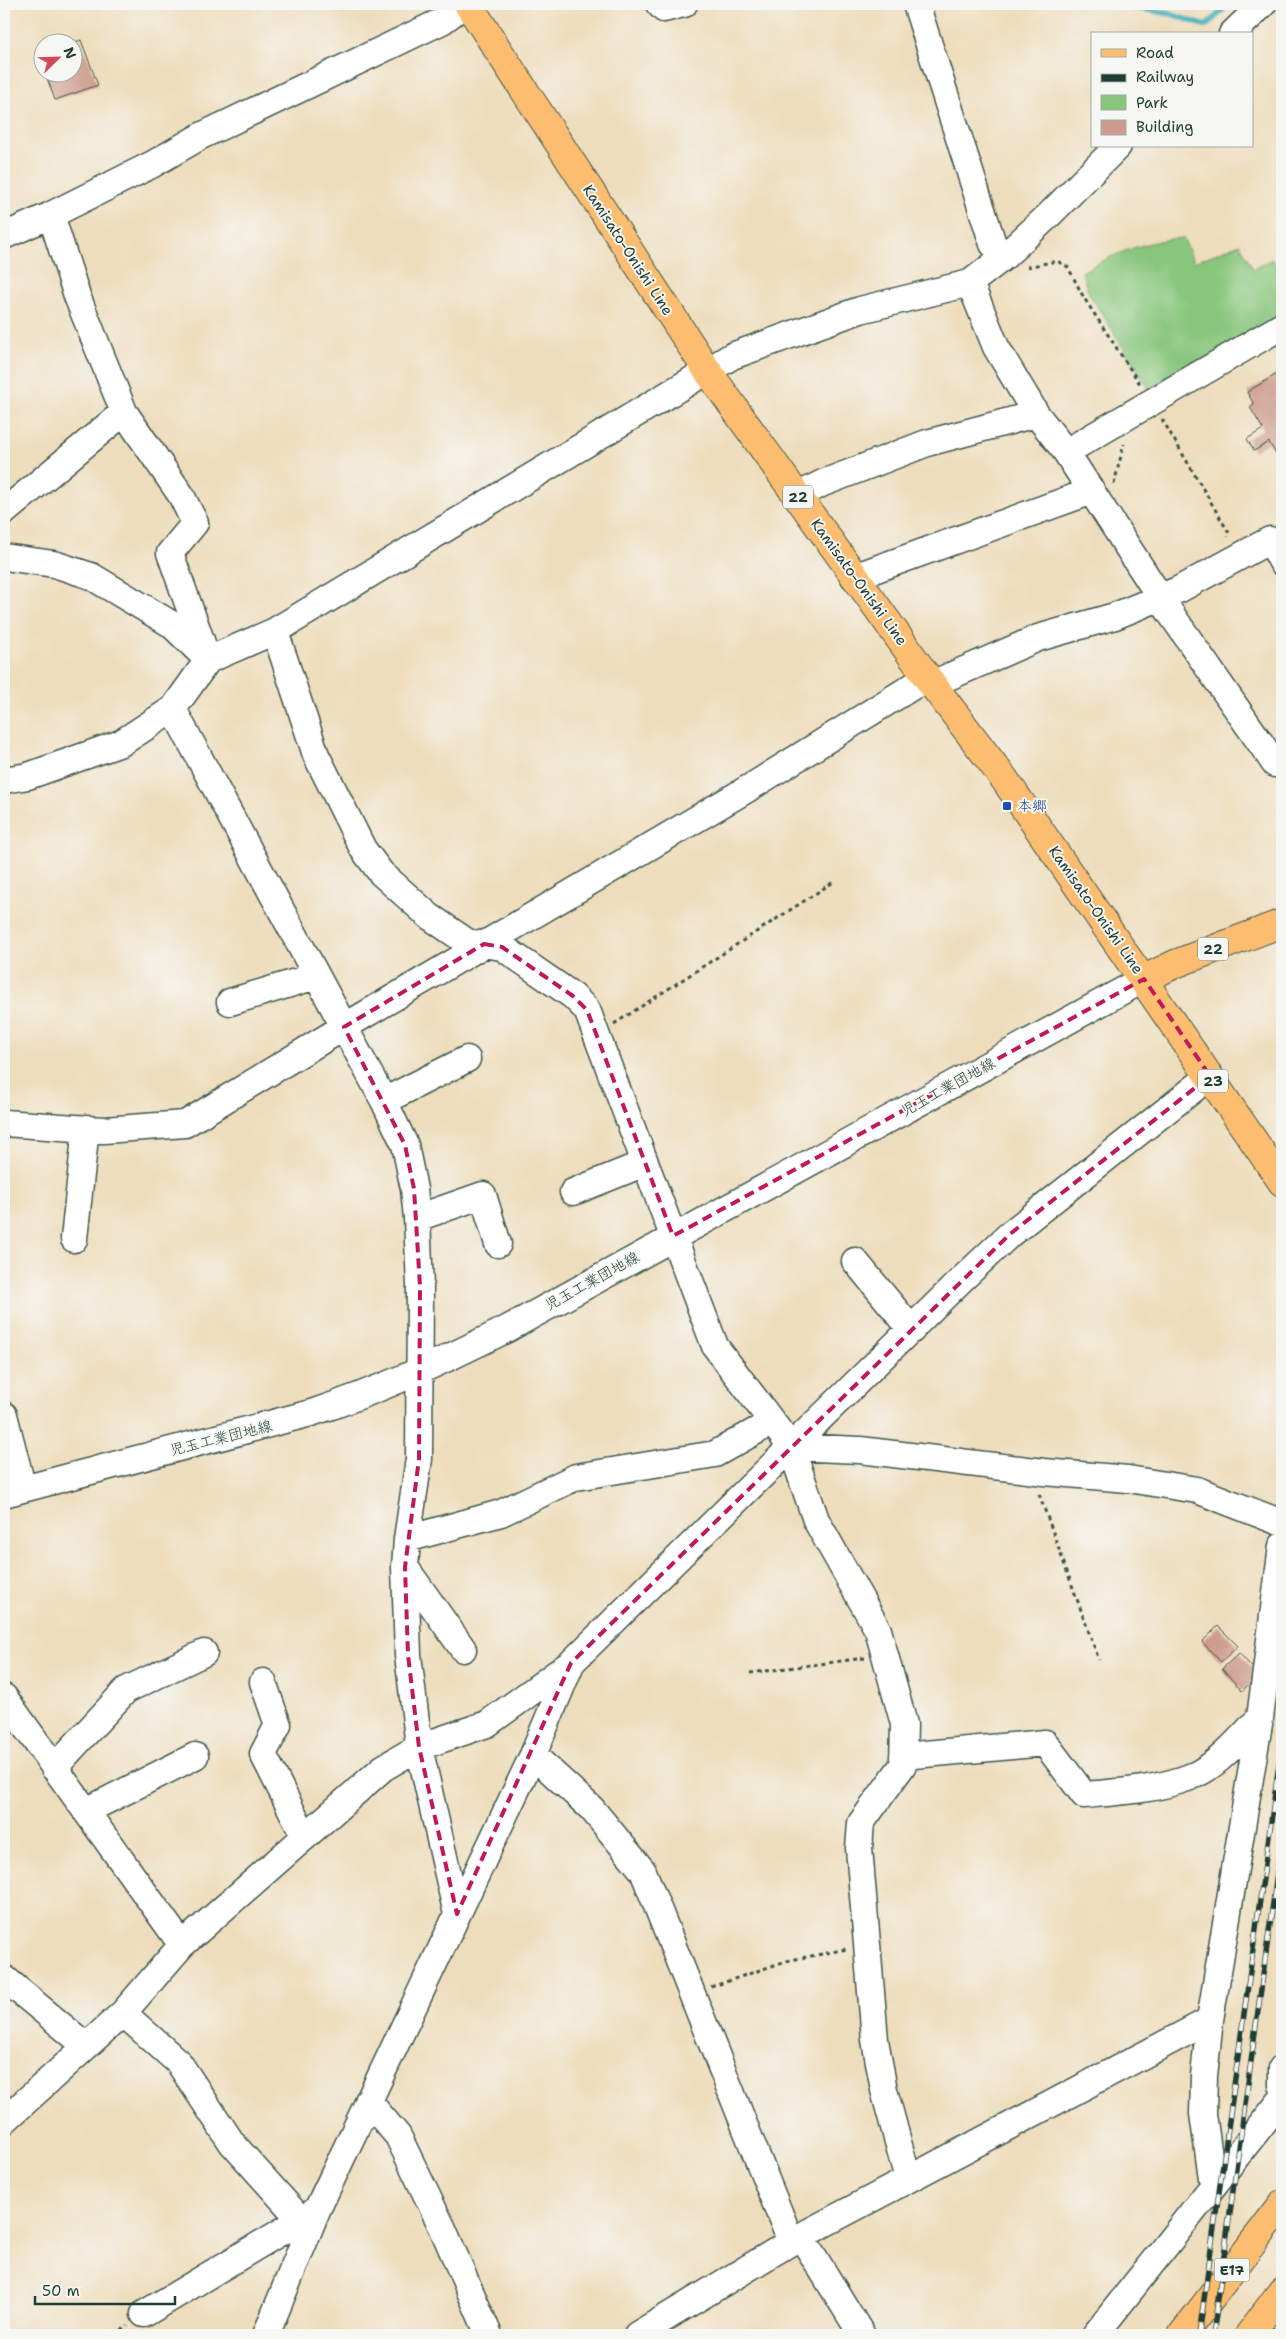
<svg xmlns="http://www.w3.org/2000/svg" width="1286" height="2339" viewBox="0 0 1286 2339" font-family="'Shantell Sans','Klee One',sans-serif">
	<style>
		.green { fill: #88c67c; stroke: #548258 }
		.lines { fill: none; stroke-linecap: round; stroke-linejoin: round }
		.stream { stroke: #3eaeb7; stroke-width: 5.5 }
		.building { fill: #ce9c8e }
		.minor-casing { stroke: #3e5548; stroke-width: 29 }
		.major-casing { stroke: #3e5548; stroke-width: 30 }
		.highway-casing { stroke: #3e5548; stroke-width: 30 }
		.path { stroke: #3e5548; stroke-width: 3; stroke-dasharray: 4 4; stroke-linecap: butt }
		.minor { stroke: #fff; stroke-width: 26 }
		.major { stroke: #fcbd6f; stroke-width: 28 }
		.highway { stroke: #fcbd6f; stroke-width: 28 }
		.rail-casing { stroke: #1f3d34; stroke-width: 5.5 }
		.rail { stroke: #f6f6f2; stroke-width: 4; stroke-dasharray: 11; stroke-linecap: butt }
		.marked { fill: none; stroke: #c2185b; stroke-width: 4; stroke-dasharray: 10 6; stroke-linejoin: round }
		.transit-dot { fill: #1a4fb4; stroke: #f6f6f2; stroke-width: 2 }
		.labels { text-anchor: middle; stroke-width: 4; stroke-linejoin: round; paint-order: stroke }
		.shield { fill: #f6f6f2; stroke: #60746d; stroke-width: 1 }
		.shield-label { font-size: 14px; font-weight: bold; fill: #1f3d34 }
		.street-label { font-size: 15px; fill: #1f3d34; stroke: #f6f6f2 }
		.transit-label { font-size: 15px; fill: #164399; stroke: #f6f6f2; text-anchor: start }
	</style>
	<rect width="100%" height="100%" fill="#f6f6f2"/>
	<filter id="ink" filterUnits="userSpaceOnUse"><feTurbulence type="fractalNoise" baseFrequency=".02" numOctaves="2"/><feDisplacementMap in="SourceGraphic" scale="10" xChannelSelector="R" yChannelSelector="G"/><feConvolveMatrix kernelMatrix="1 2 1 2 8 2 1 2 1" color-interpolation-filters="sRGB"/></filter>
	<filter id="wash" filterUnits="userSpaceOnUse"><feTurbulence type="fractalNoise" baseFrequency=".0096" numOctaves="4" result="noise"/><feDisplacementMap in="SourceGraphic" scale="20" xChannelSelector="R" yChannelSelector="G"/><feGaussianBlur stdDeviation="1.12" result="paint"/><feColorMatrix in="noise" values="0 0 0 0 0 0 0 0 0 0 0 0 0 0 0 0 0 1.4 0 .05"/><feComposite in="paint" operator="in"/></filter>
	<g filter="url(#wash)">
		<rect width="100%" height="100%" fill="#eeddbc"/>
		<path class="green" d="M1183,238L1194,262L1240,244L1253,269L1272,259L1282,277V314L1152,393L1088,292L1082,272C1113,254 1147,240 1183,238Z"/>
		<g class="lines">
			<path class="stream" d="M1111,4L1171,14L1206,26L1229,4"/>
		</g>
		<g id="blocks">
			<path class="building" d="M81,40L98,85L55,100L45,72H72V43Z
				M1282,371V465L1269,442L1254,451L1247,439L1263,429L1250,407L1254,404L1247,392Z
				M1218,1626L1238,1646L1221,1662L1202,1642Z
				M1239,1653L1259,1675L1242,1691L1222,1669Z"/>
		</g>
	</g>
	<g filter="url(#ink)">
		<use href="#blocks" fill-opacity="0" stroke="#3e5548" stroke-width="1"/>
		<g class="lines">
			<defs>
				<path id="minor" d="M659,4L664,9L684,4
					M916,4L993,244L1005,256
					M1232,34L1263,4
					M51,215L77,296L124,412L181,495L195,523L170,553L208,660
					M4,236L51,215L153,164L201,136L442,21L465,4
					M970,283L996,347L1036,414L1066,452L1169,611L1275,764H1282
					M1066,452L1282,326
					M797,496L823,483L927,443L1036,414
					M4,512L124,412
					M4,557L54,564L91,576L171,624L204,656
					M854,577L1092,491
					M275,631L316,755L363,849L381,873L429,916L467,942L502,947L573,996L587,1010L715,1346L791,1447L816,1520L878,1630L904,1724L903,1765L861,1823L859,1848L875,2040L884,2090L908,2179
					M173,709L384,1101L405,1145L414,1189L417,1218L420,1286L419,1459L407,1539L405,1567L408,1655L419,1747L457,1914
					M4,780L28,776L121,743L173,709L208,660L275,631L732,356L860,310L970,283L1005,256L1049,215L1118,146
					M230,1002L316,976
					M384,1101L467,1059
					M4,1123L104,1130L185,1124L344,1027L749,788L918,683L932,684L1038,638L1115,616L1178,590L1270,540L1282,562
					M573,1192L645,1163
					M417,1218L483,1195L498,1244
					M74,1239L86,1128
					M855,1261L912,1330
					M4,1415L23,1489
					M791,1447L860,1450L1044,1472L1128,1479L1197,1490L1282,1523
					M4,1494L311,1413C379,1391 443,1361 507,1329L1144,979
					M407,1539L501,1513L576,1477L715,1454L772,1422
					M405,1567L463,1649
					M263,1682L278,1725L263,1754L305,1837
					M4,1697L182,1945
					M533,1755L592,1809L643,1871L791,2242
					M903,1756L1045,1743L1084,1795C1119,1792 1156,1790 1190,1777C1217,1767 1239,1739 1260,1718
					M54,1768L126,1690L204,1653
					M86,1811L195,1756
					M4,1978L86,2046
					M123,2013L179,2063L232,2143L301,2220
					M1282,2068V2085
					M368,2101L398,2136L443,2229L489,2335
					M4,2121L123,2013L182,1945L383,1768L419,1747L487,1724L571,1663L959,1282L1010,1234L1210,1076
					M1213,2185L1203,2114L1204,2076L1210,2020L1260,1718L1282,1546
					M801,2236L862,2335
					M144,2314L314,2212
					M266,2335L317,2210L533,1755L571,1664
					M637,2335L801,2236L1210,2020
					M1095,2335L1282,2099"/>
				<path id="major" d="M468,4L707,370L932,684L1005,780L1282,1182
					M1144,979L1175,964L1282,923"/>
				<path id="highway" d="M1182,2335L1282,2205
					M1249,2335L1282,2291"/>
			</defs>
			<use href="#minor" class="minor-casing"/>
			<use href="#major" class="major-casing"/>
			<use href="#highway" class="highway-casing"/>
			<path class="path" d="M1027,267L1057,261L1068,267L1084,298L1140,384
				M1162,419L1229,533L1228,537
				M1114,484L1124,444
				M614,1024L835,881
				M1039,1494L1099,1660
				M750,1673L865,1658
				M711,1987L786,1961L847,1949
				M114,2335L128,2326"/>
			<use href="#minor" class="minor"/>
			<use href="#major" class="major"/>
			<use href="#highway" class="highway"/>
			<defs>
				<path id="rail" d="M1199,2335L1282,1743
					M1213,2335L1282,1838"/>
			</defs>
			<use href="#rail" class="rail-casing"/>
			<use href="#rail" class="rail"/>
		</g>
	</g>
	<path class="marked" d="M484,944L502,947L573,996L587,1010L673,1236L1144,979L1210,1076L1010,1234L571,1663L457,1914L419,1747L408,1655L405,1567L419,1459L420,1286L414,1189L405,1145L344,1027Z"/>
	<rect class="transit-dot" x="1002" y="801" width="10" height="10" rx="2.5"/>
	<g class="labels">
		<g class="shield">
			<rect x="783" y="485.5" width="30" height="23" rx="4"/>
			<rect x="1198" y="937.5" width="30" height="23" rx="4"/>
			<rect x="1198" y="1069.5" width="30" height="23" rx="4"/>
			<rect x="1214.5" y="2258.5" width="35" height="23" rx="4"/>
		</g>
		<g class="shield-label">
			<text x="798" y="502">22</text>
			<text x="1213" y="954">22</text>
			<text x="1213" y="1086">23</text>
			<text x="1232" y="2275">E17</text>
		</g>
		<g class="street-label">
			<text transform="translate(628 250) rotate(57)" y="5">Kamisato-Onishi Line</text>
			<text transform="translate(859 582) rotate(54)" y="5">Kamisato-Onishi Line</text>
			<text transform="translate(1096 910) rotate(55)" y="5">Kamisato-Onishi Line</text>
			<text transform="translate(948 1087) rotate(-29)" y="5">児玉工業団地線</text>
			<text transform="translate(592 1281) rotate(-29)" y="5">児玉工業団地線</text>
			<text transform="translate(221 1438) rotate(-14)" y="5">児玉工業団地線</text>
		</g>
		<g class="transit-label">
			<text x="1017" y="811">本郷</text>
		</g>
	</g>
	<rect width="1286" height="2339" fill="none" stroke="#f6f6f2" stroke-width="20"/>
	<rect x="1091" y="32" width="162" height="115" fill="#f6f6f2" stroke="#a0aca6"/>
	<rect x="1101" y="49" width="25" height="8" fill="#fcbd6f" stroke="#a0aca6"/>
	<text x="1136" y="58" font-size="15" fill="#1f3d34">Road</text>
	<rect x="1101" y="74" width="25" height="8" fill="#1f3d34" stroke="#a0aca6"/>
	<text x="1136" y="82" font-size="15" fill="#1f3d34">Railway</text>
	<rect x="1101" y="95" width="25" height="15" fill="#88c67c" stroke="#a0aca6"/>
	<text x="1136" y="108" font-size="15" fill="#1f3d34">Park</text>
	<rect x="1101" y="120" width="25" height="15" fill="#ce9c8e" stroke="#a0aca6"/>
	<text x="1136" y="132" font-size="15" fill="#1f3d34">Building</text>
	<g transform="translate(58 58) rotate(67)"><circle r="24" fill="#f6f6f2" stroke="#a0aca6"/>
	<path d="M0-4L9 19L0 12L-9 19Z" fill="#d1495b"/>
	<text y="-8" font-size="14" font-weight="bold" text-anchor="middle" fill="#1f3d34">N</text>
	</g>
	<path d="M35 2296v8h140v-8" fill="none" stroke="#1f3d34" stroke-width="2.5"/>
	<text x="42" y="2296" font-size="15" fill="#1f3d34" stroke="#f6f6f2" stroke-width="4" paint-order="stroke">50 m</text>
</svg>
